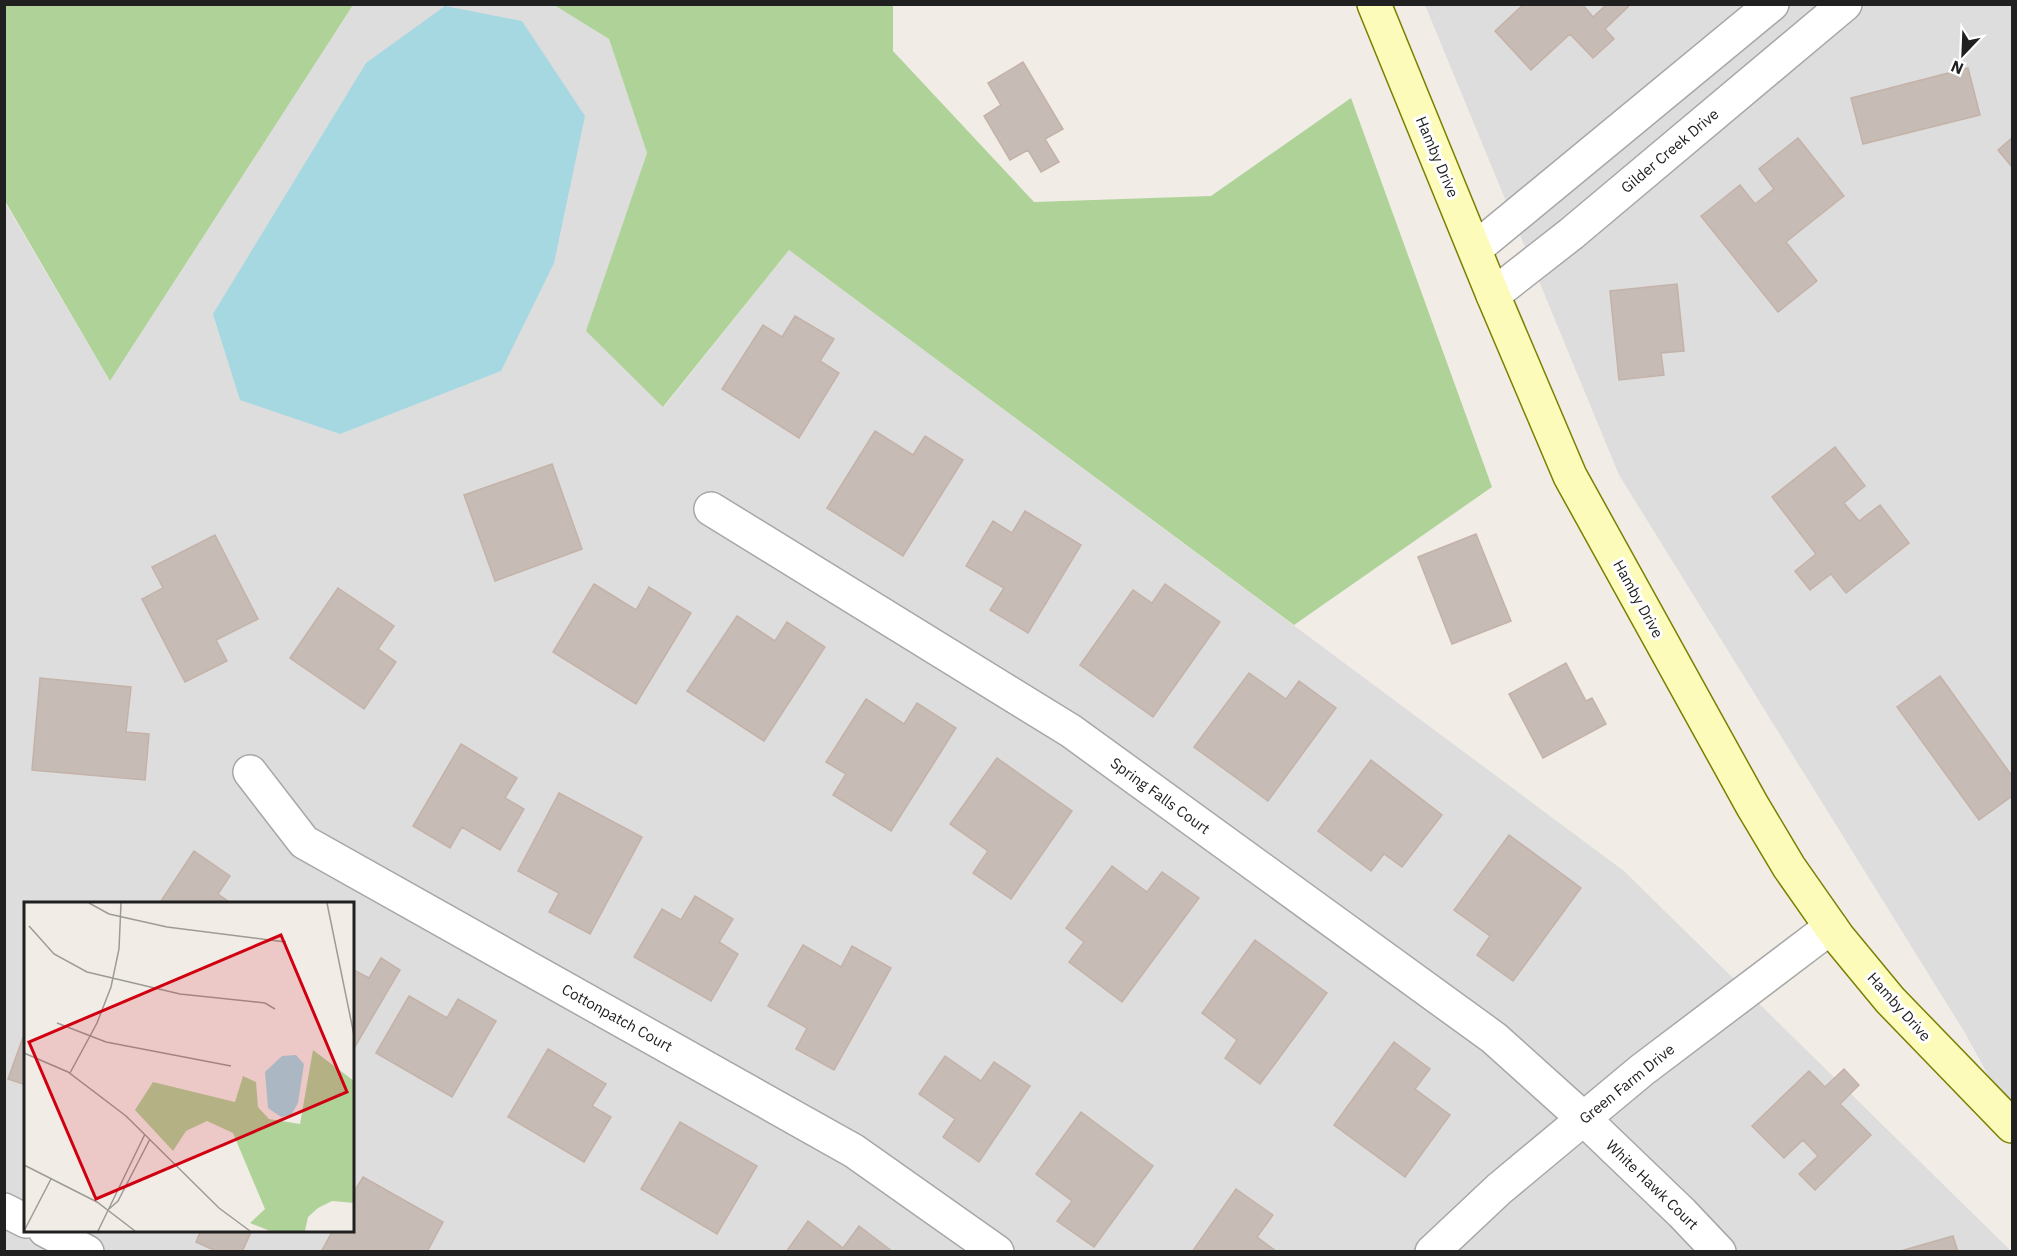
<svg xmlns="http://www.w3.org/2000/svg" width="2017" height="1256" viewBox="0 0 2017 1256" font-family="'IBM Plex Sans',sans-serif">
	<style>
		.residential { fill: #dedddd; fill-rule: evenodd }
		.forest { fill: #afd299 }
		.water { fill: #a5d8e1 }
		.building { fill: #c6bcb5; stroke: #c4b2a8; stroke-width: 1.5 }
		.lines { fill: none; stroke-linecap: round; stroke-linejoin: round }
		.street-casing { stroke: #a7a7a7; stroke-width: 36 }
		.secondary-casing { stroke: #7b7f00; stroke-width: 36 }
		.street { stroke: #fff; stroke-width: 33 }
		.secondary { stroke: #fdfbb9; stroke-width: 33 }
		.labels { text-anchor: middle; stroke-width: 6; stroke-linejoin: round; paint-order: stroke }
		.street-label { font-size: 15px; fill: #202020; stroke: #fff }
		.inset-road { fill: none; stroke: #9d9b97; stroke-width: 1.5 }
		.view { fill: #d10011; fill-opacity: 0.15; stroke: #d10011; stroke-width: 3 }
		.inset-edge { fill: none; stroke: #202020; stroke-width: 3 }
	</style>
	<rect width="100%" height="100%" fill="#f1ede6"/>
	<path class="residential" d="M353,5H554L609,39L647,153L587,331L664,407L789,250L1624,871L2011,1251H5L4,201L110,381ZM26,904H352V1230H26Z
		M1425,5H2012V1119L1965,1033L1619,475Z"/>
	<path class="forest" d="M4,5H353L110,381L5,201Z
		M554,5H893V51L1034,202L1211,196L1351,98L1492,487L1294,625L789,250L663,407L586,331L647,153L609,39Z"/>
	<path class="water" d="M445,6L522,21L585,116L554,263L501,371L340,434L240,400L213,314L366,63Z"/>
	<path class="building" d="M1524,4H1582L1593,17L1607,4H1631L1605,29L1614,39L1593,58L1570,34L1531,70L1495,31Z
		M1023,62L1063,129L1045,139L1059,162L1041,172L1028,150L1010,160L984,116L1001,105L988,83Z
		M1968,68L1980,115L1863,144L1851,98Z
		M1798,138L1844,196L1786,242L1817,281L1778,312L1701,216L1740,185L1755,204L1774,189L1759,169Z
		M2012,138V167L1998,150Z
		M1677,284L1684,351L1661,353L1664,375L1619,380L1610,291Z
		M795,316L834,339L820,361L839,373L799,438L722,389L763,325L782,337Z
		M875,431L913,455L925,436L963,460L903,556L827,508Z
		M1835,447L1865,486L1844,503L1859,521L1880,505L1909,543L1846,593L1831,574L1810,590L1795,571L1816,554L1772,497Z
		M552,464L582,549L495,581L464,495Z
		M1025,511L1081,545L1028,633L990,610L1004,588L966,566L993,521L1012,533Z
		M1476,534L1511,621L1452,644L1418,557Z
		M215,535L258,619L216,640L227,661L185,682L142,599L163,588L152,567Z
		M594,584L636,610L649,587L691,613L636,704L553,652Z
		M1165,584L1220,622L1153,717L1080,665L1133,590L1152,603Z
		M338,588L394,626L378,649L396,662L364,709L290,658Z
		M737,616L775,641L787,622L825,647L764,741L687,691Z
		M1566,663L1586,701L1592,698L1606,724L1543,758L1509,694Z
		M1249,673L1286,699L1299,681L1336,708L1268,801L1194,747Z
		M1940,676L2012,776V796L1979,820L1897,707Z
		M40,678L131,687L126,732L149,734L145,780L32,770Z
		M866,699L904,724L917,703L956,728L891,831L833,795L846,774L826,762Z
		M461,744L517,778L505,798L524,809L500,850L462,827L450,848L413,826Z
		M997,758L1072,811L1011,899L973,873L988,851L950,824Z
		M1371,760L1442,815L1402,867L1384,854L1371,871L1318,831Z
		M559,793L642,837L590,934L549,912L559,893L518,871Z
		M1509,835L1581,888L1513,981L1477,955L1490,936L1454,910Z
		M194,851L230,876L218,894L232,904H159Z
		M1112,866L1147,892L1162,872L1199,898L1122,1002L1069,962L1084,942L1066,928Z
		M695,896L733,919L719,942L738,954L711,1001L634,957L662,909L681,920Z
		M1255,940L1327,993L1260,1084L1225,1058L1237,1040L1202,1013Z
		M803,945L841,967L852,946L891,968L834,1070L796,1049L807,1028L768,1006Z
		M381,958L400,970L353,1050L352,969L369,978Z
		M409,996L447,1018L458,999L496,1021L452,1097L376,1053Z
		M26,1029V1085L8,1079Z
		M1394,1042L1430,1069L1415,1089L1450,1115L1405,1177L1334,1125Z
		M548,1049L606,1084L592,1106L611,1117L584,1162L508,1117Z
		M945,1056L981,1081L994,1062L1030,1086L979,1162L943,1137L955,1119L919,1094Z
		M1844,1069L1859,1085L1840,1104L1871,1135L1815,1190L1799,1174L1818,1156L1803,1140L1784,1158L1752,1126L1809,1071L1825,1087Z
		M1081,1112L1153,1166L1094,1247L1057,1221L1072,1201L1036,1174Z
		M680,1122L757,1166L717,1234L641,1189Z
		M363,1177L443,1222L427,1252H321L333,1230H352V1195Z
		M1236,1189L1273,1215L1257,1237L1277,1252H1192Z
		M808,1221L843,1248L859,1226L893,1252H786Z
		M201,1230H252L242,1252H218L196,1242Z
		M1953,1236L1958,1252H1897Z"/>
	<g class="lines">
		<defs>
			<path id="street" d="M1475,249L1772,4
				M1493,295L1571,234L1845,4
				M711,509L1071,731L1494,1038L1584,1119L1682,1213L1719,1252
				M250,772L304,842L854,1151L997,1252
				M4,1210L26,1221
				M45,1230L87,1252
				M1432,1252L1499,1189L1642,1070L1831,927"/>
			<path id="secondary" d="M1374,4L1493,295L1570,476L1752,805L1789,867L1838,937L1890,1000L2012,1126"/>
		</defs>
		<use href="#street" class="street-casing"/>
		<use href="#secondary" class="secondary-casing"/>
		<use href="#street" class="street"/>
		<use href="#secondary" class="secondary"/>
	</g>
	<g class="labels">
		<g class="street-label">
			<text transform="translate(1670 151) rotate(-40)" y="5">Gilder Creek Drive</text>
			<text transform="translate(1437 157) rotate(67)" y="5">Hamby Drive</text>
			<text transform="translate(1638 599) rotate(61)" y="5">Hamby Drive</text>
			<text transform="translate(1160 796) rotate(36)" y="5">Spring Falls Court</text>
			<text transform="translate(1899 1007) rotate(48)" y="5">Hamby Drive</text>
			<text transform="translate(617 1018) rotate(29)" y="5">Cottonpatch Court</text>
			<text transform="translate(1627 1084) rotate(-39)" y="5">Green Farm Drive</text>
			<text transform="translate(1652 1185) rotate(44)" y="5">White Hawk Court</text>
		</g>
	</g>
	<g transform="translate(24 902)">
		<rect width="330" height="330" fill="#f1ede6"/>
		<path d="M289,148L330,179V301L308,299L294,306L284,315L281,329H246L226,321L241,307L209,231L183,219L162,229L149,249L111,208L129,180L211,200L219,174L232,180L234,205L245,217L276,222Z" fill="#afd299"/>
		<path d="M272,153L280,162L274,201L267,213L257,215L244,206L241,170L258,154Z" fill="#a5d8e1"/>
		<path class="inset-road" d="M65,1L85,12L143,25L262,40M303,1L330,133M5,24L30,52L63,70L156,92L241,101L251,107M33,121L82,140L207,164M0,151L44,170L102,214L195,306L226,329M46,171L73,121L87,85L95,47L97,1M0,263L73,300L111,329M85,307L94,299L126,237M0,329L27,277M74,329L121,232"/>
		<path class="view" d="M257,33L323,190L72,297L5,140Z"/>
		<rect width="330" height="330" class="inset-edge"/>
	</g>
	<rect width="2017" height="1256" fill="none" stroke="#202020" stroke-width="12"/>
	<g transform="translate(1963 54) rotate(203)" stroke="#ffffff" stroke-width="4.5" paint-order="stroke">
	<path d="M0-4.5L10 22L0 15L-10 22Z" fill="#202020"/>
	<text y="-9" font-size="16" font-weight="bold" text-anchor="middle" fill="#202020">N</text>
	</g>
</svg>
